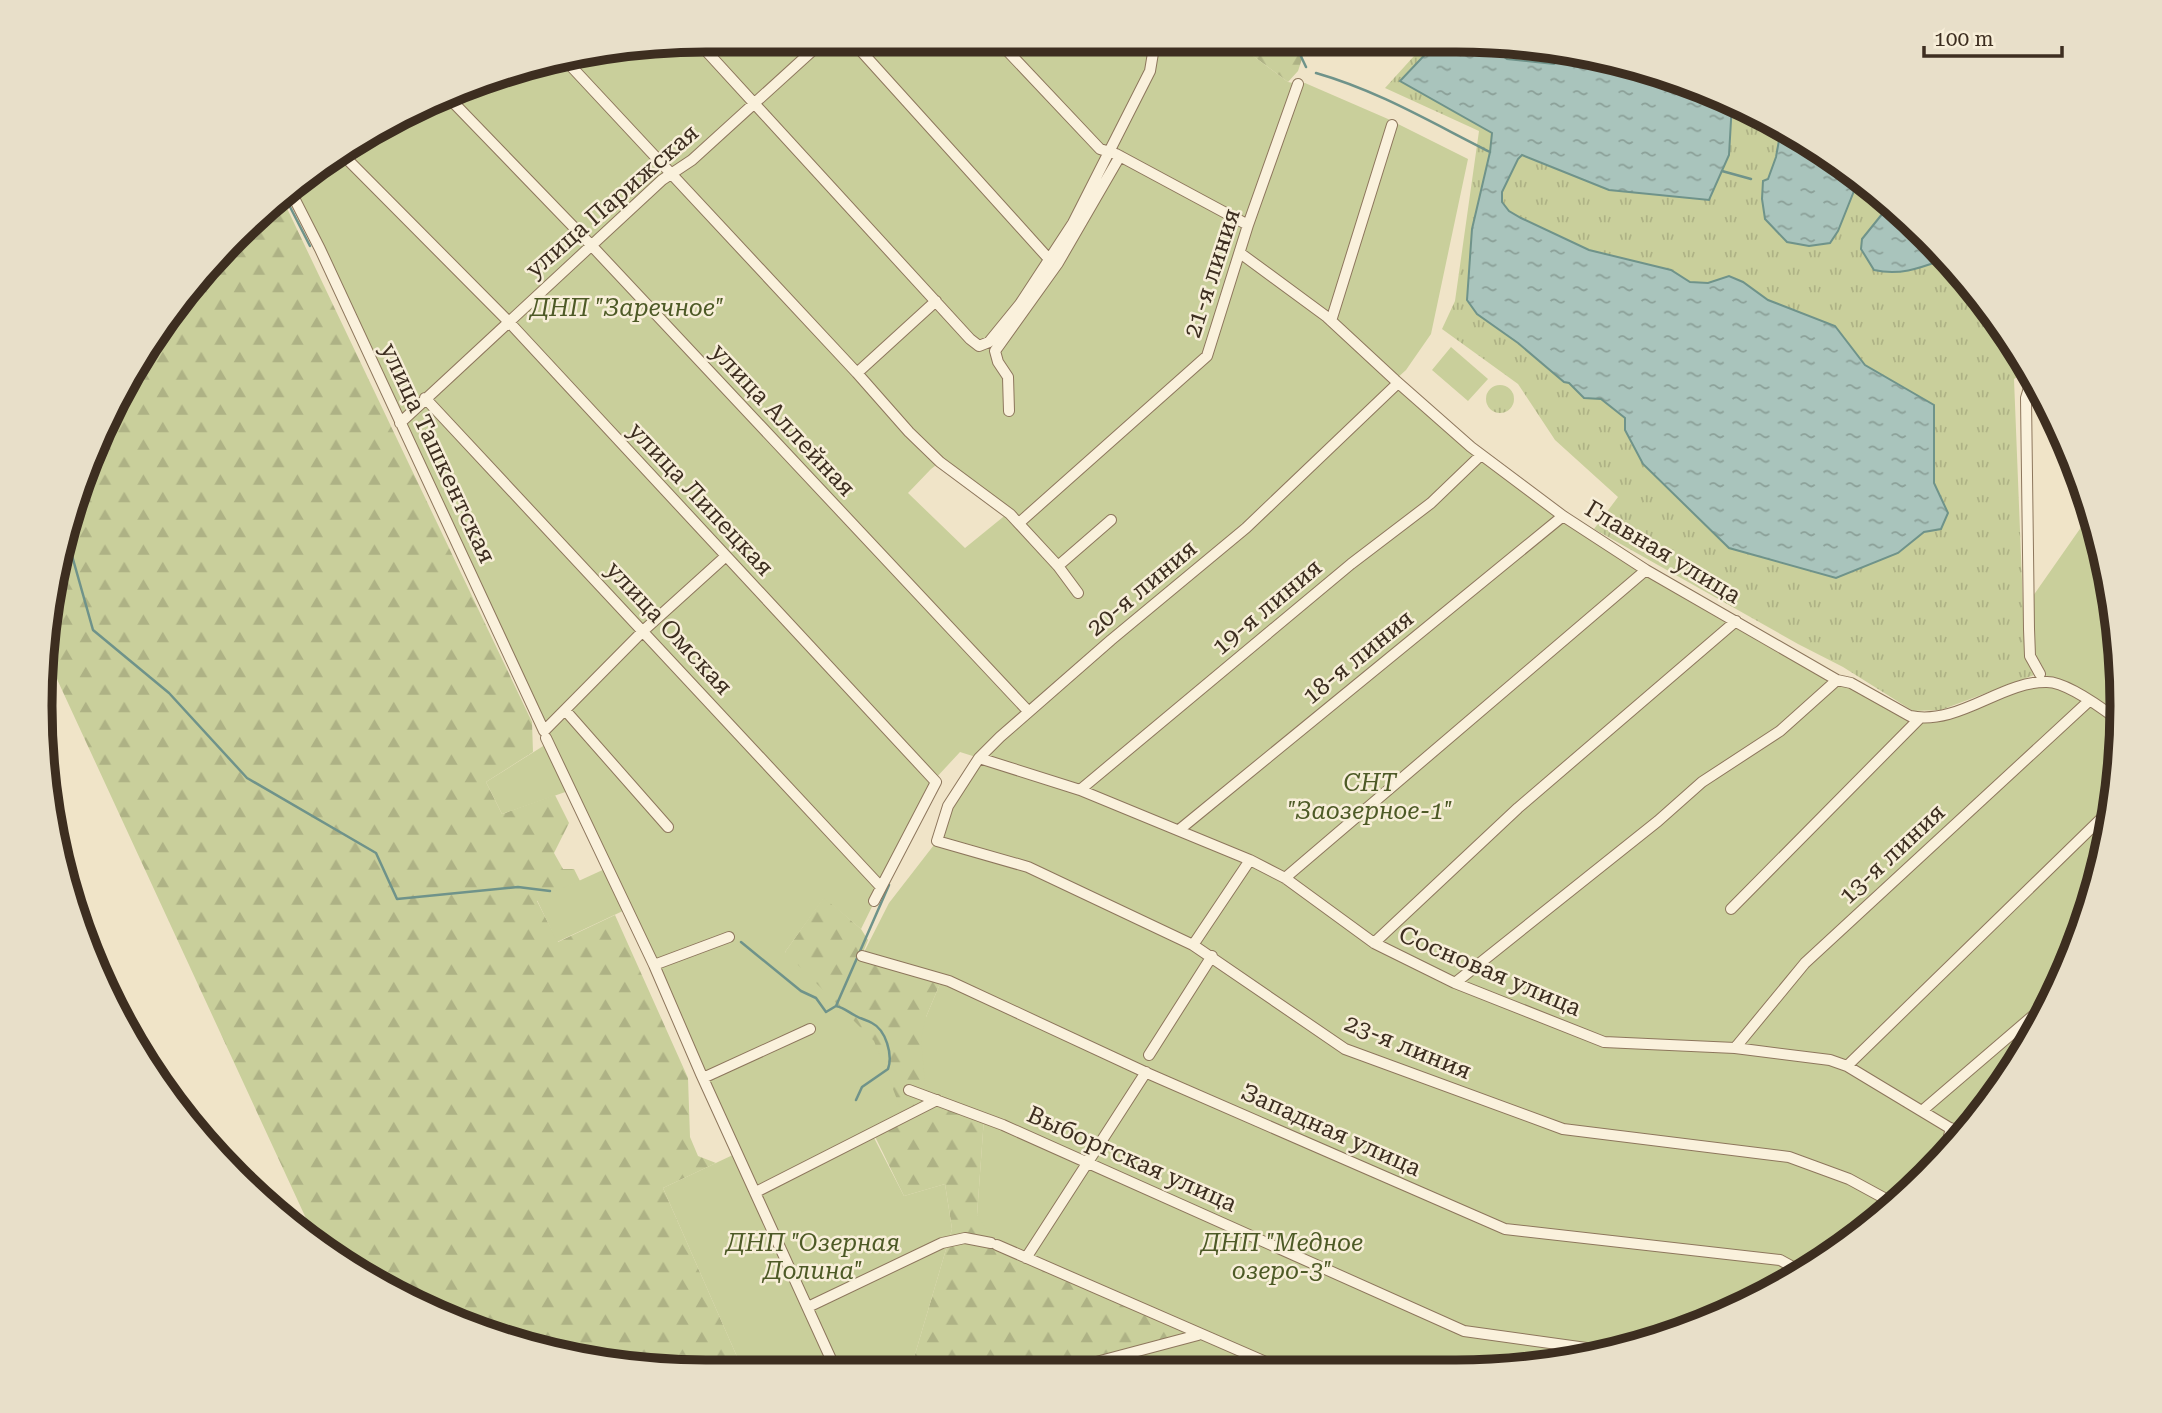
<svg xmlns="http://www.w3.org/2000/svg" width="2162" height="1413" viewBox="0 0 2162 1413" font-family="'Roboto Serif',serif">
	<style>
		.forest { fill: url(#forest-firs) }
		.park { fill: url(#park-tufts) }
		.garden { fill: #c9cf9b; fill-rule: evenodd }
		.water { fill: url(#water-ripples); stroke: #6f938a; stroke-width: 2 }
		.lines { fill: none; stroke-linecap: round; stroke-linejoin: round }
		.stream { stroke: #6f938a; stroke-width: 2.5 }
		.street-casing { stroke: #8d765c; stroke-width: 12 }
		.street { stroke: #faf1dc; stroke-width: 10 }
		.labels { text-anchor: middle; stroke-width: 5; stroke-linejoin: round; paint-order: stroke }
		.street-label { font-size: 24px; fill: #3d2e20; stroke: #f7eed8 }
		.park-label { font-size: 24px; font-style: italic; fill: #4d5a26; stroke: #f7eed8 }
		.rim { fill: none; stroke: #3d2e20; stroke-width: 9 }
	</style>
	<defs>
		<pattern id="forest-firs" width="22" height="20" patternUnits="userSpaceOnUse" patternTransform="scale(1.75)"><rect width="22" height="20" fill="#c9cf9b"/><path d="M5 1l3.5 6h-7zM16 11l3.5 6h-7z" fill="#aeb285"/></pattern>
		<pattern id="park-tufts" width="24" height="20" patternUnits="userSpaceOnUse" patternTransform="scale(1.75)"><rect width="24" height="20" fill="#c9cf9b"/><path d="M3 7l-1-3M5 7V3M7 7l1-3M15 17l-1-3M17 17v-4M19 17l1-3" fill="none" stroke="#aeb285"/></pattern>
		<pattern id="water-ripples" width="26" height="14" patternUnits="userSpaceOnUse" patternTransform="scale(1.75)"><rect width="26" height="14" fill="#a9c4bc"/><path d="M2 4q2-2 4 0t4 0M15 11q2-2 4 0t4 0" fill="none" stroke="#8ba098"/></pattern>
	</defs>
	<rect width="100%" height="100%" fill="#f0e4c8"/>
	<path class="forest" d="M1237,44H1307L1298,71L1288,82Z
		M284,202L532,722L533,752L486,782L502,814L555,795L569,823L554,853L563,869H574L580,881L537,901L558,942L615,915L688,1078L690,1137L698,1156L716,1163L663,1188L742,1368L619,1367L412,1304L316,1240L44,651L91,452L178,301Z
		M824,897L861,929L868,940L862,955L942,979L926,1017L984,1118L977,1215L1198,1335L1070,1369L911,1368L952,1229L945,1184L904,1196L785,952Z"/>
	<path class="park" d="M1424,45L1543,46L1750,109L1895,206L1984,301L2027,370L2014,379L2025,657L2034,675L1941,710L1913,711L1843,667L1798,644L1594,529L1618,497L1555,440L1518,384L1442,329L1455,301L1479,131L1385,88Z
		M1486 399a14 14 0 1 1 28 0a14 14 0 1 1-28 0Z"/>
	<path class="garden" d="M706,40L1237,44L1288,82L1298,84L1305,83L1388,119L1468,159L1431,334L1406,370L1395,380L1563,516L1737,621L1920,718L2048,682L2045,671L2036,655L2032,633L2033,596L2091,513L2099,534L2120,663L2116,794L2086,921L2032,1040L1956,1146L1861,1235L1750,1304L1628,1350L1499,1371L1070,1369L1197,1335L997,1245L977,1215L984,1118L926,1095L921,1038L926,1017L942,979L862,956L889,903L937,841L948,806L979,758L960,752L935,779L861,929L824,898L785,952L874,1041L904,1117L872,1134L904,1196L945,1184L952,1229L911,1368H742L663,1188L737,1153L627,909L557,942L537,900L607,868L571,790L502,814L486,782L548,743L292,194L336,153L493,75ZM940,462L1008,513L965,548L908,493L931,469Z
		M1451,347L1488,379L1468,401L1432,370Z"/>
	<path class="water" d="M1434,45L1489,46L1507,59L1554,64L1570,54L1732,103L1729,155L1709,200L1609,190L1522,155L1518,159L1502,192V202L1509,211L1521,218L1589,250L1671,270L1690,282L1708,283L1729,276L1743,282L1768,300L1835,326L1865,365L1934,405V483L1948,513L1941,529L1924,532L1898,553L1836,578L1729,548L1643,464L1625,430V418L1601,399L1584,398L1569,383L1564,382L1518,343L1477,314L1467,300L1472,229L1490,152L1492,133L1400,81Z
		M1781,129L1858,181L1838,231L1830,243L1809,246L1787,242L1765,219L1762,199L1763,181L1768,179L1776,157Z
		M1891,203L1895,206L1945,259C1920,268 1900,276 1874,270L1861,249L1862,239Z"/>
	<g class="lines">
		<path class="stream" d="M1292,44L1297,48L1306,67
			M1316,73C1379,91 1432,123 1490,152
			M1722,171L1751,179
			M286,199L310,246
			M69,545L93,630L169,693L247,778L376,853L397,899L518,887L550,891
			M741,942L801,991L816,998L826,1012L836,1006C845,1008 848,1012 856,1016C861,1019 867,1020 872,1023C886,1030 893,1055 888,1069L862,1087L856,1100
			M836,1006L889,885"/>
		<defs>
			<path id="street" d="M852,41L1048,258
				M698,42L970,339L979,346L989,342L1020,304L1073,223L1150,71L1153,53L1149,43
				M999,42L1100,149L1116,154L1248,225
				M568,63L857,373L909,432L940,462L1010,514L1058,566L1078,593
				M448,97L591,245L1028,711
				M339,151L508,321L936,782L874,901
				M292,194L320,249L544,731L643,631L726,556
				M1240,253L1327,317L1395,380L1471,447L1563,516L1646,570L1837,680L1851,683L1910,716C1959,726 2001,681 2047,682C2066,682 2102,708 2118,720
				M1331,321L1392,125
				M857,373L936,301
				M2032,378L2026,398L2029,629L2030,656L2040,674
				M1398,383L1246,528L1111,640L1000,737L979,758L948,806L937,841L1028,867L1193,945L1345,1049L1563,1129L1789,1157L1849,1179L1895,1204
				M425,398L881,887
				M1009,411L1008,377L998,362L995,351L1058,263L1120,156
				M400,423L662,180L692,160L823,41
				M1019,523L1207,356L1248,225L1298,84
				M1058,566L1111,520
				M565,710L668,827
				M546,738L654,965L701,1074L835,1368
				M979,758L1080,790L1250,860L1285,878L1374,943L1455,983L1604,1042L1735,1048L1830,1060L1847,1066L1963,1136
				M1080,790L1351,564L1431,503L1481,455
				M1179,830L1563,516
				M1285,878L1646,570
				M1731,909L1920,718
				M1374,943L1518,808L1736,621
				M1193,945L1250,860
				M862,956L949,981L1147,1073L1505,1229L1780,1260L1802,1272
				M654,965L729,937
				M1455,983L1658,821L1702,782L1780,731L1837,680
				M1735,1048L1805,963L2089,701
				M1149,1055L1212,956
				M1847,1066L2113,807
				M703,1078L810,1029
				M909,1090L1003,1125L1464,1331L1615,1352
				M1923,1110L2049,1002
				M1944,1157L1951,1128
				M756,1192L937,1100
				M997,1245L1284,1370
				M1026,1258L1146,1072
				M808,1307L942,1243L965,1238L991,1243
				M1070,1369L1198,1335"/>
		</defs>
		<use href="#street" class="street-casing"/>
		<use href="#street" class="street"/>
	</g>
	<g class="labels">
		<g class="street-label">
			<text transform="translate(612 201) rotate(-41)" y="8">улица Парижская</text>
			<text transform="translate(1212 273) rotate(-72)" y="8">21-я линия</text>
			<text transform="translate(783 420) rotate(47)" y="8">улица Аллейная</text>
			<text transform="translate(438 453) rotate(65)" y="8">улица Ташкентская</text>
			<text transform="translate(701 499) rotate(47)" y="8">улица Липецкая</text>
			<text transform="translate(1663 552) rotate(31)" y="8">Главная улица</text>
			<text transform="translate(1142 588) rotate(-40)" y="8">20-я линия</text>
			<text transform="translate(1267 607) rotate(-40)" y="8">19-я линия</text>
			<text transform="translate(669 628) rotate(47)" y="8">улица Омская</text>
			<text transform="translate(1358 657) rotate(-39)" y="8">18-я линия</text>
			<text transform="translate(1892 854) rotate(-43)" y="8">13-я линия</text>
			<text transform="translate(1490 971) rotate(23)" y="8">Сосновая улица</text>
			<text transform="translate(1408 1047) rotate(22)" y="8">23-я линия</text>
			<text transform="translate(1331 1130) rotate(24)" y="8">Западная улица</text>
			<text transform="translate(1132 1159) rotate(24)" y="8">Выборгская улица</text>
		</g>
		<g class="park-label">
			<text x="627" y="316">ДНП "Заречное"</text>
			<text x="1370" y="791">СНТ<tspan x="1370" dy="28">"Заозерное-1"</tspan></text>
			<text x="813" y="1251">ДНП "Озерная<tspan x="813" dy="28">Долина"</tspan></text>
			<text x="1282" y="1251">ДНП "Медное<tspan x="1282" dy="28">озеро-3"</tspan></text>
		</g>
	</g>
	<path d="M0 0H2162V1413H0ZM706 52H1456A654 654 0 0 1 2110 706V706A654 654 0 0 1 1456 1360H706A654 654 0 0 1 52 706V706A654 654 0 0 1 706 52Z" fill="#e8dfc9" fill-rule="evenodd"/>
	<path class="rim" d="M706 52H1456A654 654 0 0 1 2110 706V706A654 654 0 0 1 1456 1360H706A654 654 0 0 1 52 706V706A654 654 0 0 1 706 52Z"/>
	<path d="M1924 46v10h138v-10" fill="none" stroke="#3d2e20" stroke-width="3.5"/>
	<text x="1934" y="46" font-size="21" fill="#3d2e20" stroke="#f7eed8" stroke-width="5" paint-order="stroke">100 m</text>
</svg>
